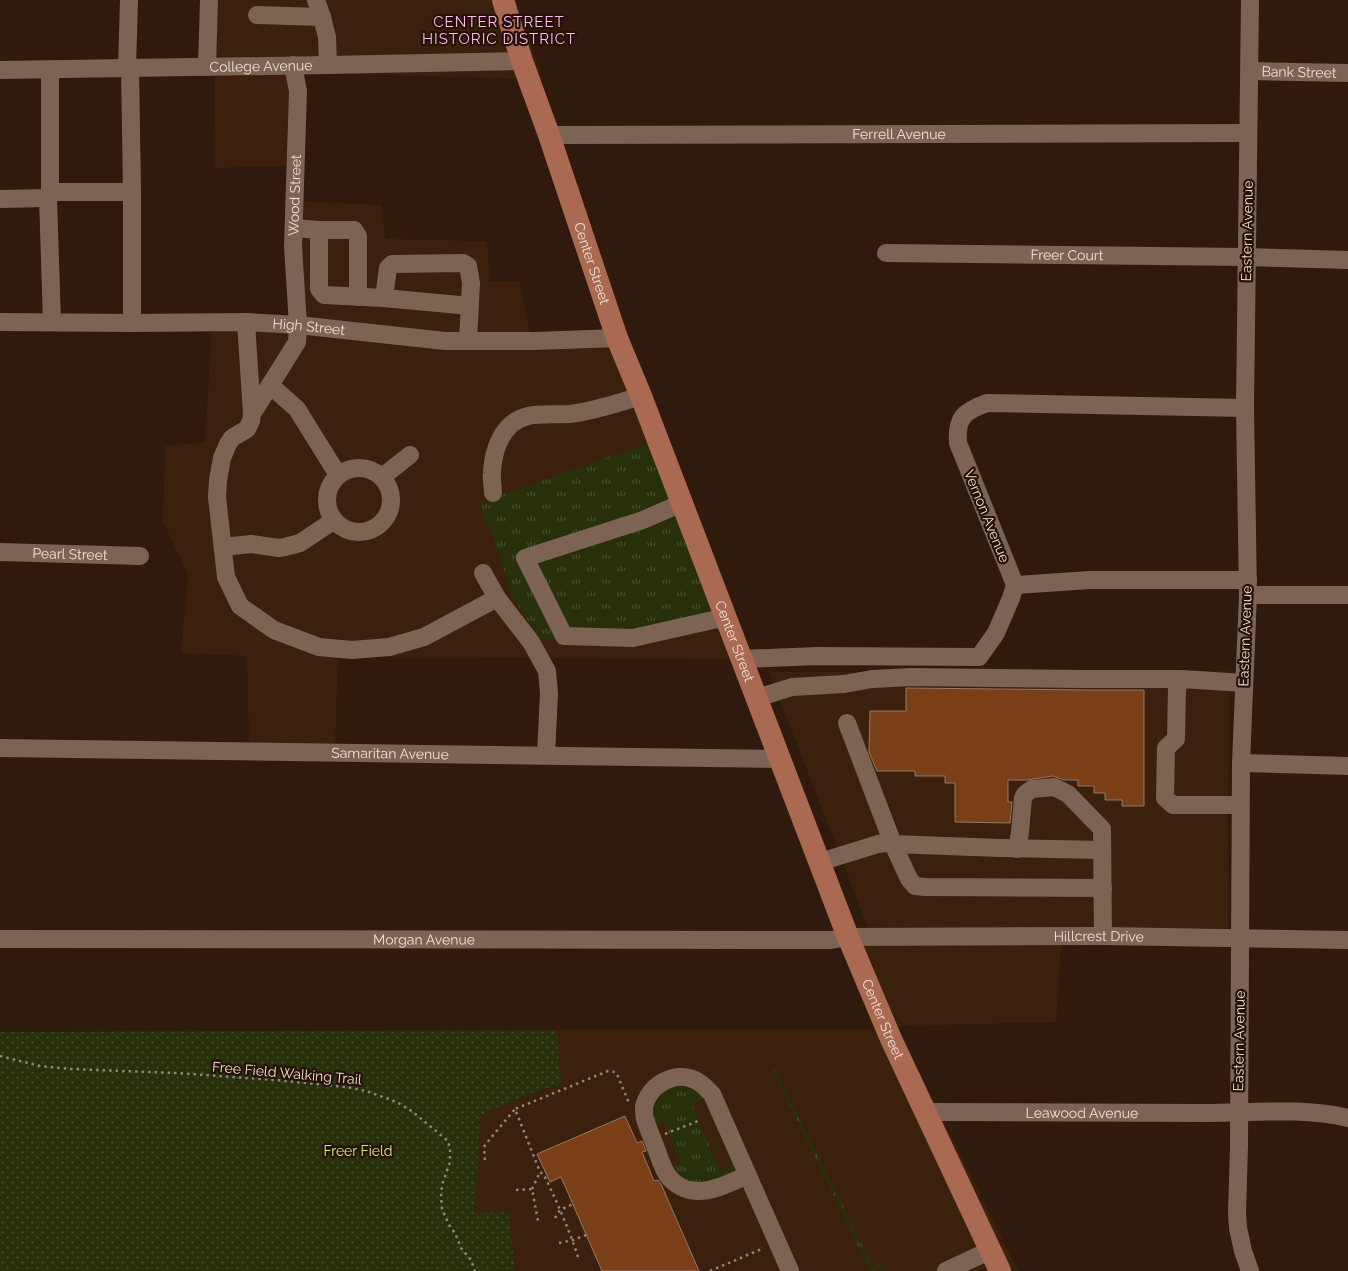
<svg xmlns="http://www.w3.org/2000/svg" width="1348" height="1271" viewBox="0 0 1348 1271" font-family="Raleway,sans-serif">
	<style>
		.built { fill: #3b200e }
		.grass { fill: url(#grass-tufts) }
		.park { fill: url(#park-dots) }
		.building { fill: #7a3f16; stroke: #947969 }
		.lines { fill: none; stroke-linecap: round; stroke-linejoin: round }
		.path { stroke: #958379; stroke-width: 2.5; stroke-dasharray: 2.5 4; stroke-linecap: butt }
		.minor { stroke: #7d6354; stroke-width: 18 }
		.major { stroke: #a96a51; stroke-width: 22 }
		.labels { text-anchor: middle; stroke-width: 4.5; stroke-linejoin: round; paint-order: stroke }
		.street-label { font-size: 14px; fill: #efdfd7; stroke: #251105 }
		.park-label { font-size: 14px; fill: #d4ed8a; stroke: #251105 }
		.neighbourhood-label { font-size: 15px; letter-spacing: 1px; fill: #fdbbef; stroke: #251105 }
	</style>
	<defs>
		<pattern id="grass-tufts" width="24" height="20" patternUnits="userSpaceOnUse" patternTransform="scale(1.25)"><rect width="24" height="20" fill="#272f0b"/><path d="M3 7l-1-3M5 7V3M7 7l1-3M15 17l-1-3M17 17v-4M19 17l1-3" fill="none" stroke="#474d2e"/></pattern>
		<pattern id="park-dots" width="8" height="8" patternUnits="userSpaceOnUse" patternTransform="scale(1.25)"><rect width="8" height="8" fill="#272f0b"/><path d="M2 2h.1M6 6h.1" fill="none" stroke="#474d2e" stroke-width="1.8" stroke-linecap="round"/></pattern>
	</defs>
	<rect width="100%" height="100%" fill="#2f1a0d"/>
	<path class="built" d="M216,0H516L543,79L293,73L291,166L214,168Z
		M291,201L382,205L385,239L487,241L490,281H519L531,336L617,338L742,659L338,657L335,747L249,745L247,656L181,653L188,574L163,522L165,446L205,442L212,326H292Z
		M1229,671L1228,928H1062L1056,1022L897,1026L1018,1271H515L509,1212L475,1213L481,1115L529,1094L561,1084L557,1030H880L849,955L868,928L769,672Z"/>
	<path class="grass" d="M653,441L720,612L630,634L541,641L511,594L491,531L487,525L479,503Z
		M775,1069L874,1269L880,1262L883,1266V1267L875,1271H870L773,1072Z
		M687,1083L706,1098L692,1104L719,1170L734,1164L736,1167C730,1183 703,1182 688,1184L670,1167L680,1163L664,1121L654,1125L651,1117L652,1100L667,1085Z"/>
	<path class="park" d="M557,1030L561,1084L529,1094L481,1115L475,1213L509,1212L515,1271H0V1032Z"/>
	<path class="building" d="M906,688L1092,690H1144V806H1122V800H1105V793H1094V786H1078V780H1064L1053,776L1027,780H1008V802H1012L1010,823L955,822V783H945V776H915V771H877L869,752L870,711H906Z
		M625,1116L637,1143L642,1141L646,1151L642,1152L654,1181L658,1180L661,1184L699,1271H602L561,1177L550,1182L537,1154Z"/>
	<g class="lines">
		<path class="path" d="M0,1056L40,1066L70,1069L177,1073L275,1080L346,1087L366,1091L397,1102L413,1112L448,1141L450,1150V1162L442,1185L441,1197L442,1209L449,1225L455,1233L461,1248L471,1260L475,1271
			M665,1134L698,1121
			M485,1160L484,1148L485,1145L515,1109
			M532,1189L540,1172
			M516,1190L532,1189L538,1221
			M555,1218L560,1210L573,1204
			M559,1243L573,1240L586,1235
			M578,1257C569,1229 557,1202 544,1175L540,1172L515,1109L608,1071L615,1072L617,1074L629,1103
			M710,1271L764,1248"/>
		<g class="minor">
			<path d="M316,0L322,17L327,37L328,65"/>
			<path d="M1250,0L1245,408L1248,595L1241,763L1239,1146L1237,1213L1238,1228L1243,1251L1250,1271"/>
			<path d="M257,15L322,17"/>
			<path d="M207,67L209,0"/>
			<path d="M127,68L129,0"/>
			<path d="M130,68L132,192V323"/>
			<path id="s1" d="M0,70L328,65L522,61"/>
			<path d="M50,70V192L48,198L52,322"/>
			<path id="s2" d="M1250,71L1348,73"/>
			<path id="s3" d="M549,135L1248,133"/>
			<path d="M50,192H132"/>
			<path d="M0,199L48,198"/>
			<path d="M294,228L319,230V289L324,295L384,298L388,268L392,264L463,263L468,266L471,283L468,341"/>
			<path d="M319,230H354L358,236V297"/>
			<path id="s4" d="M886,253L1247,257L1348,260"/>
			<path d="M384,298L470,306"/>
			<path id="s5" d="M0,322L132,323L246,322L298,325L445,341H534L617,338"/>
			<path d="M246,322L252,414L251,421L247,429L232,438L228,444L222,458L218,480L217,497L226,577L240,606L274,630L319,647L352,650L389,647L424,637L497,598"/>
			<path d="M270,385L297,409L338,475"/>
			<path id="s6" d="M252,414L297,342L298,325L293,247L298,91L293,65"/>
			<circle cx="359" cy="500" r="32"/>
			<path d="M382,477L410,455"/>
			<path d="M493,493C493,486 491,480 492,473C493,450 502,422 528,416C542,413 556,415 570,414C594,411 618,403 641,396"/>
			<path d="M682,503L643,520L525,558L564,636L633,638L726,617"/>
			<path d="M223,547L251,544L279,548L285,547L300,543L333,521"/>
			<path id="s7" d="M0,552L140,556"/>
			<path d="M483,573L497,598L531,642L547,671L549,693L546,755"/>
			<path d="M1015,585L1090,580H1248"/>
			<path d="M1248,595H1348"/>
			<path d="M742,659L818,656L979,657L996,633L1011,598L1015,585L958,443C956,418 964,411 987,403L1245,408"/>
			<path d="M757,698L792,687L844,684L872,679L912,677L1083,679H1182"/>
			<path d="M847,723L893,844L909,879L915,886L925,887L1103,888"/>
			<path id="s8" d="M0,748L780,759"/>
			<path d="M1241,763L1348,766"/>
			<path d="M1240,805H1173L1165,798L1166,748L1176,739L1177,687L1182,679L1243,683"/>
			<path d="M1017,849L1020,832L1023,798L1025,794L1032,789L1054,787L1068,794L1102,829L1103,936"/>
			<path d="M820,862L878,844L886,843L893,844L1000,848L1102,850"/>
			<path id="s9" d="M0,939L831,940L848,937L1103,936L1348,940"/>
			<path id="s10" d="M926,1112C1018,1113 1111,1113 1204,1113C1251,1113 1302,1107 1348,1118"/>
			<path d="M748,1175C733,1181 713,1192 697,1191C686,1191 675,1185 668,1176C663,1169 660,1159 657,1151C653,1140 648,1129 645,1119C644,1115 644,1110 644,1107C648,1086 674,1070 695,1080C702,1083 707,1089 712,1094L790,1271"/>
			<path d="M946,1271L991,1250"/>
		</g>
		<path class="major" id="s11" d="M503,0L522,61L549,135L617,338L641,396L848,937L891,1039L1000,1271"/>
	</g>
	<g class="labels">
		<g class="street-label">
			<text dy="5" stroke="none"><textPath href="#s1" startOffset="261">College Avenue</textPath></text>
			<text dy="5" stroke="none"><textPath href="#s2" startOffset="49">Bank Street</textPath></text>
			<text dy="5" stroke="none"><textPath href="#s3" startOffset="350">Ferrell Avenue</textPath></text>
			<text dy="5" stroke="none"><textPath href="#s6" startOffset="232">Wood Street</textPath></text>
			<text transform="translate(1247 231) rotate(-89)" y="5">Eastern Avenue</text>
			<text dy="5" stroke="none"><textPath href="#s4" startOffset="181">Freer Court</textPath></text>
			<text dy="5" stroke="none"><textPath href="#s11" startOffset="278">Center Street</textPath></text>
			<text dy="5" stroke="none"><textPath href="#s5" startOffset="309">High Street</textPath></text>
			<text transform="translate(987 516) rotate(68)" y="5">Vernon Avenue</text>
			<text dy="5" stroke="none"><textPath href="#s7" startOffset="70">Pearl Street</textPath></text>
			<text transform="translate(1245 636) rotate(-88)" y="5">Eastern Avenue</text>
			<text dy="5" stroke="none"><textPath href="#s11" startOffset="682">Center Street</textPath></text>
			<text dy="5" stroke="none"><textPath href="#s8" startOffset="390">Samaritan Avenue</textPath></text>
			<text dy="5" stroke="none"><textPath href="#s9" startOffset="1099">Hillcrest Drive</textPath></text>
			<text dy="5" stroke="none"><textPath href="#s9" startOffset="424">Morgan Avenue</textPath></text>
			<text dy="5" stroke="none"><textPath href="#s11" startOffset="1088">Center Street</textPath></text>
			<text transform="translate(1239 1041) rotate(-89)" y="5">Eastern Avenue</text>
			<text transform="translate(287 1073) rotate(5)" y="5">Free Field Walking Trail</text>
			<text dy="5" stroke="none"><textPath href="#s10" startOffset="156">Leawood Avenue</textPath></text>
		</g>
		<g class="park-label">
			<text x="358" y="1156">Freer Field</text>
		</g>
		<g class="neighbourhood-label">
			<text x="499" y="27">CENTER STREET<tspan x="499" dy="17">HISTORIC DISTRICT</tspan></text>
		</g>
	</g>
</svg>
